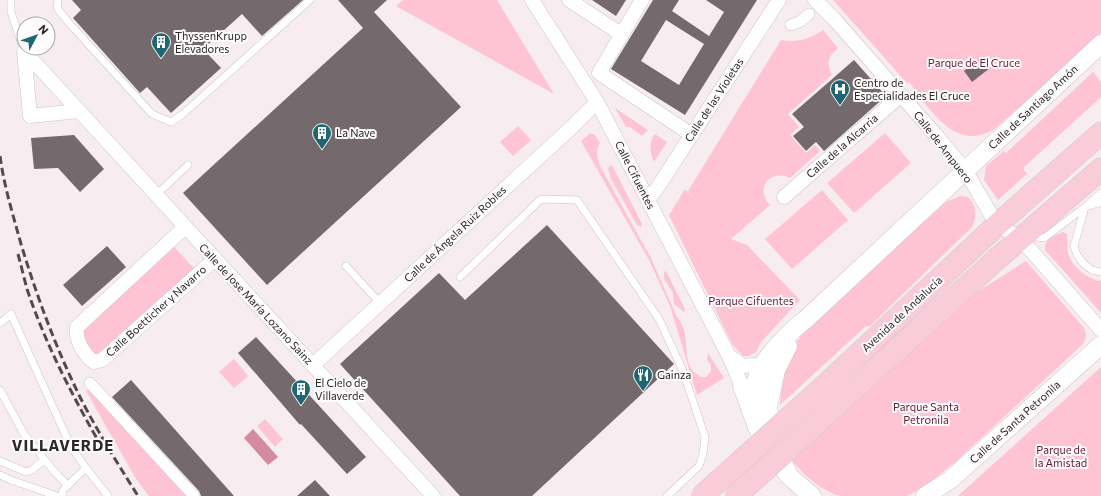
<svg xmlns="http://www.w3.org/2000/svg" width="1101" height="496" viewBox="0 0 1101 496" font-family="Commissioner,sans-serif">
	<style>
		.green { fill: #fec4d4 }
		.water { fill: #d28b9f }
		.building { fill: #746a6d; fill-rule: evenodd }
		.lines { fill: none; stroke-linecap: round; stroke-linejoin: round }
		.service-casing { stroke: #cec3c5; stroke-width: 8 }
		.pedestrian-casing { stroke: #cec3c5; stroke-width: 12 }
		.minor-casing { stroke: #cec3c5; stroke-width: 15 }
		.tertiary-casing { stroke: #cec3c5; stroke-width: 19 }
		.primary-casing { stroke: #cccbcb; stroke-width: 23 }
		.service { stroke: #fff; stroke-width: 7 }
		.pedestrian { stroke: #fff; stroke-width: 11 }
		.minor { stroke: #fff; stroke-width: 14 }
		.tertiary { stroke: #fff; stroke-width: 18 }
		.primary { stroke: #facbd9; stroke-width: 22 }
		.rail { stroke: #514b4c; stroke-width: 3; stroke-dasharray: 8 4; stroke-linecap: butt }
		.primary-bridge-casing { stroke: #cccbcb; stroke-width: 23; stroke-linecap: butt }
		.primary-bridge { stroke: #facbd9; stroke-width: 22 }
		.labels { text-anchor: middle; stroke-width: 4; stroke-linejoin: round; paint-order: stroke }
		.poi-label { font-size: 11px; fill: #2b2627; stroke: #fefcfc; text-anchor: start }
		.park-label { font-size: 11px; fill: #6b1739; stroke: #fefcfc }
		.street-label { font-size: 11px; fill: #2b2627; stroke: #fefcfc }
		.district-label { font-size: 15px; font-weight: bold; letter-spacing: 1px; fill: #2b2627; stroke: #fefcfc }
	</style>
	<rect width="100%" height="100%" fill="#f7ecef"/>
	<path class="green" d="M403,0H497L554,94L396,6Z
		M833,0H1101V33L996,128C958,152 938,117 914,92V89L909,82L907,83Z
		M823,30L838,48C828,57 826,62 832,75L788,114L799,127L790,135L806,153L815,145L820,151L790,178C770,168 754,189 770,205L731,239L747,245L800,300L761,342L756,352L749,356H743L732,344L669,215L685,189L696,200L688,191L781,40C797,43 810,39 823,30Z
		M1093,72L1101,82V97L1098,100L1023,168L1027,174L998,200L984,180L986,166L1004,151L1006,153Z
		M615,108L648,130L642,136L630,127H626Z
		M518,126L531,140L513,156L500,142Z
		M590,133L595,135L600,143C594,151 598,160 601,168L651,258L677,317C692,334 681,355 693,371C695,373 698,375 701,377H706L711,371V365L707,360L708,353L724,378L697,395L670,306L649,260L581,141Z
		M885,133L911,163L854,213L827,183Z
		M655,134L667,142L654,162C650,152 648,143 655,134Z
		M611,165L613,167L642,224L641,227L637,225L611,179L608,168Z
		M822,190L848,220L792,269L765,239Z
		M960,196L968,197C977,206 977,216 972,227L870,326H866L780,405C782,388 782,371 789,355C794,344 803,334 810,324L946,202Z
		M1063,232L1067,234C1068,241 1066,248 1069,256C1073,267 1089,280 1101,281V313L1045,250C1044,239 1054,236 1063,232Z
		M171,243L196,271L104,355L92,357L79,331Z
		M1026,261L1084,328C1087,335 1087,338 1082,345L953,464L920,490L906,496H842L836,495L820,487L804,474L791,460L971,296Z
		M666,271L685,309L684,312L674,304L673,293L664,279V272Z
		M234,359L248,376L234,388L219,372Z
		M1101,367V496H958L959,495Z
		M90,389L188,496H149L136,479L86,391Z
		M265,419L283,439L275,447L257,426Z"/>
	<path class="water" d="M253,429L278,457L268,465L244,438Z"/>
	<path class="building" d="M72,0H303L262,36L242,14L203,49L221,68L171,113L147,87L140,93L73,18L81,10Z
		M338,0H387L374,12L461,107L267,285L183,193L363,28Z
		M592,0H626L616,16Z
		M653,0H679L672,11L709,36L724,12L706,0H757L685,115L611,69ZM666,20L704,44L679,85L641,61Z
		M981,57L990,68L972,82L964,71Z
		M854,60L886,96L824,151L816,142L806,151L793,136L804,127L792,114Z
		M74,135L104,169L80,192L58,168L34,169L31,138Z
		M547,225L674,364L532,496H460L340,364L439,273L465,300Z
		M107,246L126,267L82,306L63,285Z
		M256,337L366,457L347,474L301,424L300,425L238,353Z
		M131,380L234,496H201L199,491L112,397Z
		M315,480L330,496H297Z"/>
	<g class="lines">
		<defs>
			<path id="service" d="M11,0V12L24,51
				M58,0L57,8L69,23L152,114L171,122L183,114L310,0
				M156,195L188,165
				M1089,206L1101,202
				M1085,207L1074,246L1077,255L1084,264L1092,270L1101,272
				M1030,236L1044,238L1085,207L1101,193
				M346,266L380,303
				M460,277L541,199L577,200L659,319L683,371L705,437L703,454L699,466L667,496
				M0,323L11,314L71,447L86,468
				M0,390L24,434L53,470L68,486
				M0,461L26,472L32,470L44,460
				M0,475L11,480L57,496
				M62,496L63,490L86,468L108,496"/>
			<path id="pedestrian" d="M791,25L801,21L809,14
				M90,383L194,496"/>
			<path id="minor" d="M532,0L597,102L729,356L742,386
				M569,0L621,34
				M642,0L599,73L692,135
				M815,0L835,20L935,134L965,170L997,225L1020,238L1101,330
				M24,51L433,496
				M24,51L30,116L79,111
				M784,197L901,95
				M648,199L656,190L779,0
				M185,227L77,327C75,340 84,355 94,362L102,360L215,259
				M729,356L743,366L754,365L761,368
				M313,365L572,127L597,102"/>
			<path id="tertiary" d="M788,346L776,370L768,407L774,443L789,476
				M742,386L757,427L767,449L789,476L812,496
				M754,416C755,401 754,381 761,367C770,353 792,329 805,320L1101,44
				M925,496L950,480L1101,345"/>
			<path id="primary" d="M832,379L997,225L1101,133
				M846,396L998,258L1101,169"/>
		</defs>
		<use href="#service" class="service-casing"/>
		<use href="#pedestrian" class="pedestrian-casing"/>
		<use href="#minor" class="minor-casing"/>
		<use href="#tertiary" class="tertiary-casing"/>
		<use href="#primary" class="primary-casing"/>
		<use href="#service" class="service"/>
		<use href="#pedestrian" class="pedestrian"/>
		<use href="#minor" class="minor"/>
		<use href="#tertiary" class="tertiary"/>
		<use href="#primary" class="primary"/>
		<path class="rail" d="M0,156C4,186 13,215 21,244C37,297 56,348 80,397C97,431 118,464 138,496
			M18,254C21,265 24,278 27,289C45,343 72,395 100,444"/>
		<defs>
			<path id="primary-bridge" d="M702,496L832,379
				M736,496L846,396"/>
		</defs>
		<use href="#primary-bridge" class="primary-bridge-casing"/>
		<use href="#primary-bridge" class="primary-bridge"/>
	</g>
	<defs>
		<symbol id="building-pin" viewBox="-11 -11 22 30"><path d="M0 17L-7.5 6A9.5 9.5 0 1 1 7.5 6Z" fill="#1d6672" stroke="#fefcfc"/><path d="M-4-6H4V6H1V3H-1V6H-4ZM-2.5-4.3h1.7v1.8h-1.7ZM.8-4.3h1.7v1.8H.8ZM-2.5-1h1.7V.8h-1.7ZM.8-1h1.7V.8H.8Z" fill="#fff"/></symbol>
		<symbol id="hospital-pin" viewBox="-11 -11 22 30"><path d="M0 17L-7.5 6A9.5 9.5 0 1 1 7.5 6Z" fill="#1d6672" stroke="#fefcfc"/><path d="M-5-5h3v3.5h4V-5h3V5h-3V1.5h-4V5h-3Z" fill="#fff"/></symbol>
		<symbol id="restaurant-pin" viewBox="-11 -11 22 30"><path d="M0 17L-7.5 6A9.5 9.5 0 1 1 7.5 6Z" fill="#1d6672" stroke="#fefcfc"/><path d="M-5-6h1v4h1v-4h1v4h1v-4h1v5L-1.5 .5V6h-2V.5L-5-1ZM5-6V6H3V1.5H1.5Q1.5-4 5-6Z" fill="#fff"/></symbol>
	</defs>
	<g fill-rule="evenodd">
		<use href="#building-pin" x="150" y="31" width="22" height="30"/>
		<use href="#hospital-pin" x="829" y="78" width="22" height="30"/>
		<use href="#building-pin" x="311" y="122" width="22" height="30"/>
		<use href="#restaurant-pin" x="632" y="364" width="22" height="30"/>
		<use href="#building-pin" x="290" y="378" width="22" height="30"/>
	</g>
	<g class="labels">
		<g class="poi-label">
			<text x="175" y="40">ThyssenKrupp<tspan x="175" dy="13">Elevadores</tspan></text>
			<text x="854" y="87">Centro de<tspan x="854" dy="13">Especialidades El Cruce</tspan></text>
			<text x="336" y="137">La Nave</text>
			<text x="657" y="379">Gainza</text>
			<text x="315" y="387">El Cielo de<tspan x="315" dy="13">Villaverde</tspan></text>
		</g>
		<g class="park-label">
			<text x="974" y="67">Parque de El Cruce</text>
			<text x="751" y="305">Parque Cifuentes</text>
			<text x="926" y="411">Parque Santa<tspan x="926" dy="13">Petronila</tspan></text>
			<text x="1061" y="454">Parque de<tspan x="1061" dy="13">la Amistad</tspan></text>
		</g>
		<g class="street-label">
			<text transform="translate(714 100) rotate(-57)" y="4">Calle de las Violetas</text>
			<text transform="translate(1033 107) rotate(-43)" y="4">Calle de Santiago Amón</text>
			<text transform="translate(842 146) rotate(-41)" y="4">Calle de la Alcarria</text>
			<text transform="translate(943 147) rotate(52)" y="4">Calle de Ampuero</text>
			<text transform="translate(635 175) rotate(63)" y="4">Calle Cifuentes</text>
			<text transform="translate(455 234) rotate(-43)" y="4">Calle de Ángela Ruiz Robles</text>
			<text transform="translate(256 304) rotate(47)" y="4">Calle de Jose María Lozano Sainz</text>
			<text transform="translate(156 311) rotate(-42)" y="4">Calle Boetticher y Navarro</text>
			<text transform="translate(902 314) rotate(-43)" y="4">Avenida de Andalucía</text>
			<text transform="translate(1015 422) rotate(-42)" y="4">Calle de Santa Petronila</text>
		</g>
		<g class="district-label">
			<text x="63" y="451">VILLAVERDE</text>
		</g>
	</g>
	<g transform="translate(36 36) rotate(49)"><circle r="19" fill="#fefcfc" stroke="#aaa6a7"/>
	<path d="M0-3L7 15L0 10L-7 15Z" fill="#1d6672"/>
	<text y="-6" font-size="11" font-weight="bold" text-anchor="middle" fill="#2b2627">N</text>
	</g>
</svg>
